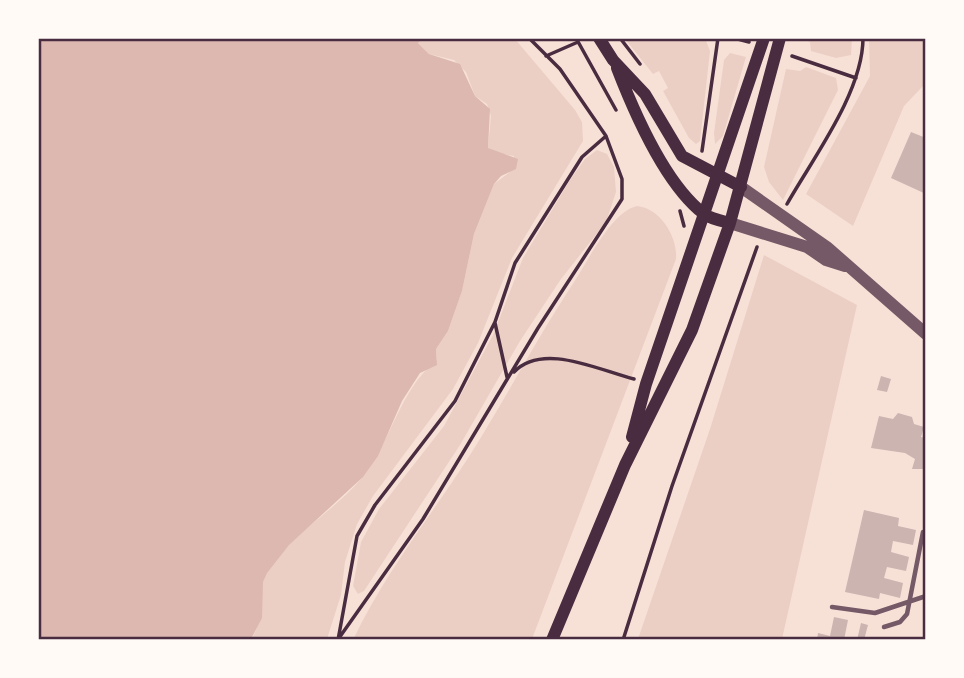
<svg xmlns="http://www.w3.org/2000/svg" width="964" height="678" viewBox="0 0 964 678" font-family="Mulish,sans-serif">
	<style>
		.green { fill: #ebcfc5 }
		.water { fill: #dcb8b0 }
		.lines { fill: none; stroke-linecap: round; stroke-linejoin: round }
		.stream { stroke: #dcb8b0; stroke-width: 5 }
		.building { fill: #ccb4b1 }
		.path { stroke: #4a2c40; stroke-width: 3.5 }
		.service { stroke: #755966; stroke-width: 4.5 }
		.tertiary { stroke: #755966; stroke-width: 12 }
		.secondary { stroke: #4a2c40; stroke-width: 12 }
		.neatline { fill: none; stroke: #4a2c40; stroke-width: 2.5 }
	</style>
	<rect width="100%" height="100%" fill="#f7e1d7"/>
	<path class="green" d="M705,38L710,51L700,141L696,144L689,138L663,91L668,88L659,71L653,74L625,39Z
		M414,39H515L575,110L582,122L583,141L512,258L478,343L453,389L373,496L357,524L345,562L341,595L327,639L251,640C268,611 256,595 266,573C281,543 336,509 360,480C392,442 398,391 437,360L436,349L448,331L462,291L474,234L494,184L510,172L514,156L496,153L488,148L491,116L487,104L475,96L466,72L454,60L429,54Z
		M801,39H852L851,55L836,58L811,51L810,42Z
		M869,39H925V84L904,106L853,226L806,194L870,76Z
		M730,53L746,57L723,136L715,144L714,133L724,60Z
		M806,67L836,78L838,90L783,200L769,182L764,167L786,69L800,71Z
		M597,150L607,154L614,167L616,192L606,222L561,279L520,341L460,445L364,591L358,594L353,586L361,542L379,509L444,426L493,335L523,258L570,180L585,159Z
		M637,206C660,208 678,237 676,259L532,639L353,640C384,574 431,516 470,455C506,398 537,338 574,282C588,261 612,211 637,206Z
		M764,255L857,305L782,639H638L710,429Z"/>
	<path class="water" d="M38,39H414L429,54L460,64L475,96L490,109L488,148L518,159L516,169L501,176L494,184L474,234L462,291L448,331L436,349L437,365L420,373L402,401L378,456L363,477L289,545L267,573L263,582L262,618L251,639H39Z"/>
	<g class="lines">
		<path class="stream" d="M416,41L420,38"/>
	</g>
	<path class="building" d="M911,132L926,138V194L891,178Z
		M881,376L891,379L887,392L877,390Z
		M898,413L912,417L914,424L924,427L921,437L926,438V469H912L915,459L905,453L871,448L879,416L893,419Z
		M864,510L899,518L898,526L916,530L913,545L893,541L891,552L909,557L906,571L887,567L884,578L903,583L900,598L880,593L879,599L845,592Z
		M834,617L848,620L844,640H817L818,633L830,636Z
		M861,623L868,625L864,640H857Z"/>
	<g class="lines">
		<path class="path" d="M576,38L616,110
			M620,38L640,64
			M734,38L749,42
			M546,56L578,42
			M792,56L856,78
			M702,151L718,38
			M787,204C813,158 863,92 863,38
			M680,211L684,226
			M495,323L507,377
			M514,372C543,342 598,370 634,379
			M339,638L423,519L538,328L622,199V179L606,136
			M338,640L357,536L375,505L455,401L495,322L515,263L582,157L606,136L560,69L529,38
			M623,640L672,486L757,247"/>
		<path class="service" d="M832,607L875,613L926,596
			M884,627L900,622L907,614L923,532"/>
		<path class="tertiary" d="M741,187L828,248L926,334
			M730,223L807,247L826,260L845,266"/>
		<path class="secondary" d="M599,38L613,60L645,94L682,156L741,187
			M617,68C634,112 666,185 704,214C711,219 722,221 730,223
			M632,437L646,384L764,38
			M552,640L625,465L692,330L730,223L780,38"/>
	</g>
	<rect width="964" height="678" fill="none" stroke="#fffaf5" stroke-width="80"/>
	<rect x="40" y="40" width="884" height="598" class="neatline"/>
</svg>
